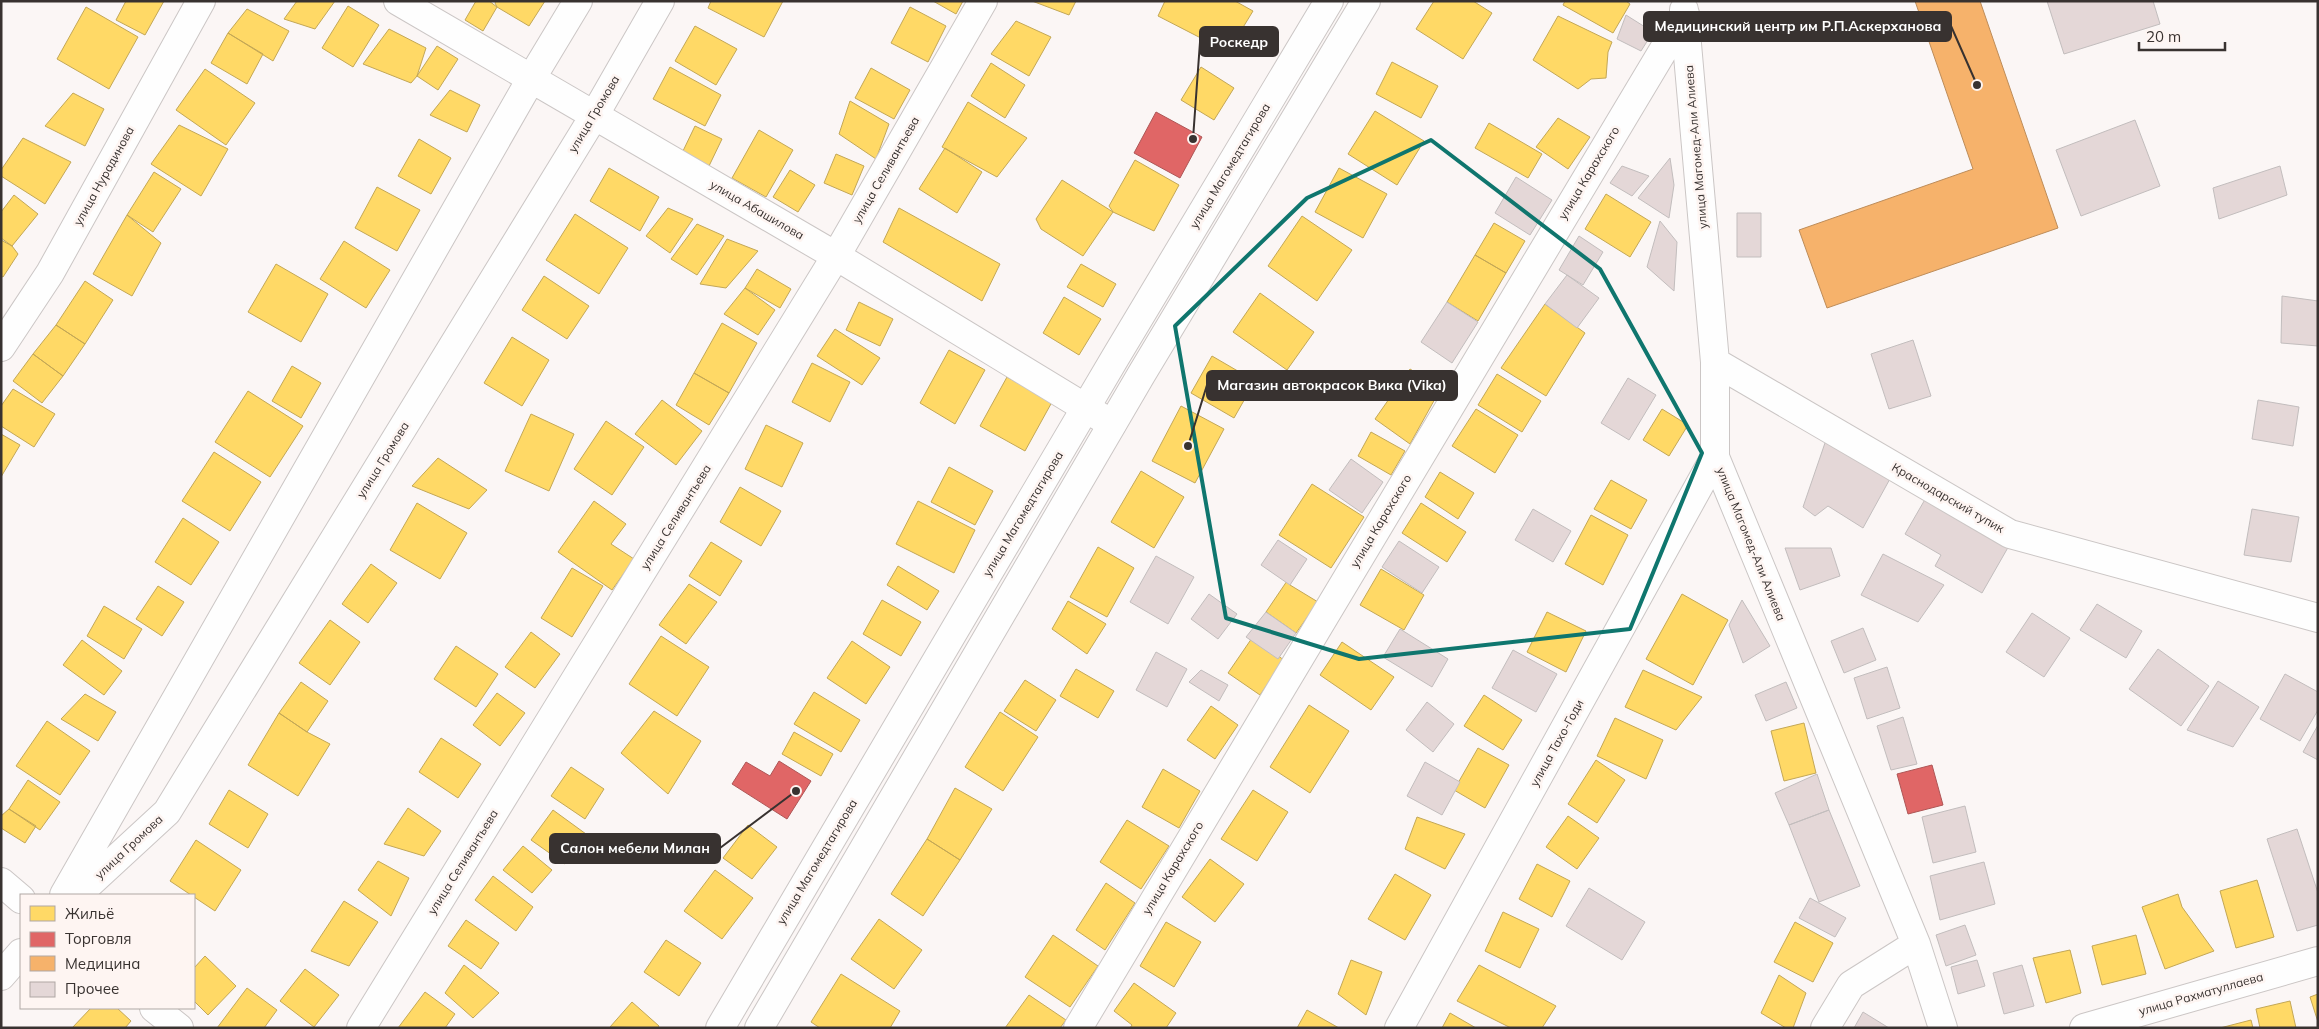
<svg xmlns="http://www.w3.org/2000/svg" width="2319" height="1029" viewBox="0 0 2319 1029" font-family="Mulish,sans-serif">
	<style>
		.homes { fill: #ffd966; stroke: #c3a756 }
		.shops { fill: #e06666; stroke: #ae5656 }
		.health { fill: #f6b26b; stroke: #bd8c59 }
		.building { fill: #e4d7d7; stroke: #c2bdbd }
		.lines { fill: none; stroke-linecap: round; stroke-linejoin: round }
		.minor-casing { stroke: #cbc6c5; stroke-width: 30 }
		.major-casing { stroke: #cbc6c5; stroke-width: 30 }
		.minor { stroke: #fefefe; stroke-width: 28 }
		.major { stroke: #fefefe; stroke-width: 28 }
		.marked { fill: none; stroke: #0f766e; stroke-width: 4; stroke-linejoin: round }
		.labels { text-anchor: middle; stroke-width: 5; stroke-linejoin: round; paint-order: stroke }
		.street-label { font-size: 12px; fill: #383230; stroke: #fef5f2 }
		.leader { fill: none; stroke: #383230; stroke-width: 2 }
		.callout-dot { fill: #383230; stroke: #fef5f2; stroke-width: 2 }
		.callout { fill: #383230; stroke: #383230; stroke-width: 2 }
		.callout-label { font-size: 14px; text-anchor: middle; font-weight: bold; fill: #fff }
	</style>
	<rect width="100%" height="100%" fill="#fbf6f5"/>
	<path class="homes" d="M126,1H164L145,35L116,20Z
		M297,1H335L315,29L284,19Z
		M476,1H489L497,7L483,31L465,20Z
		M496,1H545L529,26L497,7L495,3Z
		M711,1H783L764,37L708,8Z
		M933,1H963L956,14Z
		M1032,1H1076L1069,15Z
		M1165,1H1235L1253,11L1228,52L1158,16Z
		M1434,1H1473L1492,13L1463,59L1416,29Z
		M1565,1H1626L1630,4L1613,33L1563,5Z
		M348,6L379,25L353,67L322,48Z
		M86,7L138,37L109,89L57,59Z
		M910,7L946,26L928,62L891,43Z
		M247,9L289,31L273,61L228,33Z
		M1558,16L1612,42L1608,52L1606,78L1591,79L1578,89L1533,60Z
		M1016,21L1051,37L1029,76L991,54Z
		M695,26L737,49L716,85L675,61Z
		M389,29L426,48L417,76L411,83L363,64Z
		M228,33L263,54L247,84L211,63Z
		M437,46L458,59L438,90L417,76Z
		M1392,62L1438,86L1421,118L1376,94Z
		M991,63L1025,85L1005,118L971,96Z
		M670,67L721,95L705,126L653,99Z
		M1201,67L1234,88L1214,120L1181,100Z
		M871,68L910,90L894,119L855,98Z
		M205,69L255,103L226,145L176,110Z
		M450,90L480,105L467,132L430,115Z
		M73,93L104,109L85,146L45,126Z
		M850,101L889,124L876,159L839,134Z
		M968,102L1027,138L997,177L942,147Z
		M1375,111L1424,141L1397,185L1348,154Z
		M1558,118L1590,137L1568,169L1536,147Z
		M1489,123L1542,154L1528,178L1475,148Z
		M179,125L228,149L201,196L151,164Z
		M695,126L722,139L709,166L682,153Z
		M759,130L793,150L766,197L732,178Z
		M23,138L71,162L45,204L1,176V170Z
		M419,139L451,158L431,194L398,176Z
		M945,148L982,172L957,213L919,189Z
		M836,154L864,166L852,195L824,183Z
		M1135,160L1179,185L1154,231L1113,212L1109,206Z
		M609,168L659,197L640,231L590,201Z
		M1339,168L1387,194L1363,238L1315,212Z
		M790,170L815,185L798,212L773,197Z
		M154,172L181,189L153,232L127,215Z
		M1062,180L1113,212L1083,256L1041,229L1036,219Z
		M377,187L420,210L397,251L355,228Z
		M1606,194L1651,222L1630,257L1585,229Z
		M14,195L38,214L12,246L1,238V212Z
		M668,208L693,219L670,253L646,236Z
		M899,208L1000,264L982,301L883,242Z
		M575,214L628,248L599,294L546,260Z
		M127,215L161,243L132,296L93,274Z
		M1302,216L1352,250L1317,301L1268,266Z
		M1494,223L1525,241L1506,273L1475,255Z
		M697,224L724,236L697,275L671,259Z
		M727,239L758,251L726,288L700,284Z
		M1,240L12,246L18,254L3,277L1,276Z
		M344,241L390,270L366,308L320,279Z
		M1475,255L1506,273L1478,321L1447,302Z
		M276,264L328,294L301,342L248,312Z
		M1081,264L1116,284L1103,307L1067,287Z
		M757,269L791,289L780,308L745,288Z
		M544,276L589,306L567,339L522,310Z
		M85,281L113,300L85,344L56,325Z
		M745,288L775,310L758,335L724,314Z
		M1260,293L1314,332L1287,370L1233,332Z
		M1064,297L1101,319L1079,355L1043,333Z
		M859,302L893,319L880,346L846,330Z
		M1545,304L1585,333L1546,396L1501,368Z
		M722,323L757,343L729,393L694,373Z
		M56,325L85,344L63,376L33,354Z
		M835,329L880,358L862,385L817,356Z
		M512,337L549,360L522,406L484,383Z
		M949,350L985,370L955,424L920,403Z
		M33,354L63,376L42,403L13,381Z
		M1212,356L1255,381L1234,418L1191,393Z
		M812,363L850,382L830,422L792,402Z
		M292,366L321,383L301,418L272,401Z
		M1410,369L1441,388L1410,444L1375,419Z
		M694,373L729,393L709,425L676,405Z
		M1497,374L1541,401L1522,432L1478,405Z
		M1007,377L1052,402L1025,451L980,426Z
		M13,389L55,414L34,447L1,426V406Z
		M248,391L303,426L270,477L215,442Z
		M662,400L702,431L676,465L635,434Z
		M1181,406L1224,429L1195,483L1152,461Z
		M1476,409L1518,435L1495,473L1452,446Z
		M1662,409L1688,425L1669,456L1643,440Z
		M531,414L574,434L549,491L505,471Z
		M606,421L644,447L612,495L574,469Z
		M766,425L803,443L782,487L745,469Z
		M1371,432L1405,451L1391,475L1358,456Z
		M1,434L20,445L1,477Z
		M214,452L261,482L230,531L182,501Z
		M438,458L487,490L469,509L412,486Z
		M949,467L993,491L975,525L931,502Z
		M1141,471L1184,497L1154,548L1111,522Z
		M1440,472L1474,493L1458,519L1425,497Z
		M1611,480L1647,500L1631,529L1594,509Z
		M1312,484L1364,517L1331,568L1279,535Z
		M740,487L781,511L761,546L720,522Z
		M594,501L626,524L611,544L634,559L612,590L558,552Z
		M918,501L975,530L954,573L896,544Z
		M417,503L467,533L440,579L390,550Z
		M1421,503L1466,532L1447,562L1402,533Z
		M1591,515L1628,535L1603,585L1565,564Z
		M183,518L219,542L191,585L155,562Z
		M711,542L742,561L720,596L689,576Z
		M1098,547L1134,568L1107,617L1070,597Z
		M371,564L397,583L368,623L342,604Z
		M898,566L939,591L927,610L887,585Z
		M572,568L603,586L572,637L541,618Z
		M1381,569L1424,595L1404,630L1360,605Z
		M1287,581L1290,585L1318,602L1296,633L1266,612Z
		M689,584L717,602L686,644L659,625Z
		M158,586L184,602L162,636L136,619Z
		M1682,594L1728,620L1693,685L1646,659Z
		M882,600L921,622L901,656L863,634Z
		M1068,601L1106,624L1087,654L1052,629Z
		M104,606L142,629L124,659L87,636Z
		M1547,612L1586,631L1566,672L1527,652Z
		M330,620L360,642L330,685L299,663Z
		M531,632L560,654L535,688L505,667Z
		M661,636L709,667L677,716L629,684Z
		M1252,638L1284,660L1260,695L1228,673Z
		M82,640L122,671L104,695L63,665Z
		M852,641L890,667L866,704L827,678Z
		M1342,642L1394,677L1371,710L1320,675Z
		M456,646L498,674L476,707L434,679Z
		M1076,669L1114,691L1098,718L1060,696Z
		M1643,670L1702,697L1676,730L1625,707Z
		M1025,680L1056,700L1036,731L1004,711Z
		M301,682L328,701L307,732L279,713Z
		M814,692L860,720L841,752L794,724Z
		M497,693L525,713L500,746L473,725Z
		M85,694L116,712L98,741L61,719Z
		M1484,695L1522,720L1503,750L1464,726Z
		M1309,705L1349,731L1310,793L1270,767Z
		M1211,706L1238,725L1215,759L1187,740Z
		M654,711L701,741L668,794L621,753Z
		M1000,712L1038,737L1003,791L965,767Z
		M279,713L307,732L330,744L298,796L248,765Z
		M1615,718L1663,740L1646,779L1597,756Z
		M47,721L90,751L60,795L16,766Z
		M1804,723L1816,773L1784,781L1771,731Z
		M794,732L833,754L821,776L782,754Z
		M441,738L481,764L458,798L419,772Z
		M1478,748L1509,765L1485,808L1454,790Z
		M1596,760L1625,780L1597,823L1568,804Z
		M571,767L604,789L585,819L551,796Z
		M1163,769L1200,791L1179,828L1142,807Z
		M28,780L60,802L40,830L9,809Z
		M955,788L992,809L960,860L927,839Z
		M229,790L268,814L248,848L209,824Z
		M1253,790L1288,812L1257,861L1221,839Z
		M408,808L441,831L424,856L384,844Z
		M9,809L36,826L25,843L1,828V816Z
		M553,810L586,834L565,864L531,840Z
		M1568,816L1599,838L1577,869L1546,847Z
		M1417,817L1465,834L1445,869L1405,849Z
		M1127,820L1169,846L1141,889L1100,862Z
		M748,825L777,847L752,879L723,858Z
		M927,839L960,860L923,916L891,894Z
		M196,840L241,870L215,911L170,881Z
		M523,846L552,870L532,893L503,870Z
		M1210,859L1244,884L1215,922L1182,897Z
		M378,861L409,878L391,916L358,890Z
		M1537,864L1570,881L1552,917L1519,899Z
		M715,870L753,898L722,939L684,911Z
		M1395,874L1431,895L1405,940L1368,919Z
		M493,876L533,907L516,931L475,900Z
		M2257,880L2274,937L2236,948L2220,891Z
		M1106,883L1135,903L1105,950L1076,930Z
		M2178,894L2182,907L2214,951L2165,969L2142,907Z
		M344,901L378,922L349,966L311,951Z
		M1503,912L1539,929L1520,968L1485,951Z
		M879,919L922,950L894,989L851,959Z
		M466,920L499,943L481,969L448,946Z
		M1166,922L1201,942L1174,987L1140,966Z
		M1795,922L1833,943L1813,982L1774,962Z
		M1053,935L1098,966L1070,1007L1025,977Z
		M2136,935L2146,974L2102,985L2092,946Z
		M666,940L701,963L679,996L644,972Z
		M2070,950L2081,993L2046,1003L2033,958Z
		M205,956L236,986L208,1015L194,1001V968Z
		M1351,960L1382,972L1366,1015L1338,994Z
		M464,965L499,993L473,1018L445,993Z
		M1479,965L1556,1006L1542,1028H1511L1457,1001Z
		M305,969L339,995L314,1027L280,1001Z
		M841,974L900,1011L890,1028H820L811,1022Z
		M1779,975L1806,993L1793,1028H1786L1761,1013Z
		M1134,983L1176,1013L1166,1028H1130L1132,1025L1114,1011Z
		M247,988L277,1010L264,1028H217Z
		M425,992L455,1014L445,1028H398Z
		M2318,994V1022L2310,997Z
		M1029,995L1066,1020L1060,1028H1005Z
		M2290,1001L2296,1028H2260L2256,1009Z
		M632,1002L659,1026L658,1028L610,1027Z
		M91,1008H117L131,1021L125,1028H72Z
		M1307,1010L1339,1028H1297Z
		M1450,1013L1476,1028H1442Z
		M2251,1020L2253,1028H2220Z"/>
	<path class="shops" d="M1156,112L1202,137L1180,178L1134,153Z
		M779,761L811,781L787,819L732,784L746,762L770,776Z
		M1932,765L1943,805L1908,814L1897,774Z"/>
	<path class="health" d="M1915,1H1980L2058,228L1827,308L1799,230L1973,169Z"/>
	<path class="building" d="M2047,1H2153L2160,24L2064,54Z
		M1626,15L1653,32L1641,51L1617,39Z
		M2135,120L2160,186L2081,216L2056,150Z
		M1670,158L1674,185L1669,218L1638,198Z
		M1622,166L1649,176L1632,196L1610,183Z
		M2280,166L2287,195L2219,219L2213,188Z
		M1516,177L1552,200L1530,235L1495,213Z
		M1737,213H1761V257H1737Z
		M1660,221L1677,242L1674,291L1647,267Z
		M1579,236L1603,252L1583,285L1559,270Z
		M1567,275L1599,298L1577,328L1545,304Z
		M2282,296L2318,301V346L2281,343Z
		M1447,302L1478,322L1452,363L1421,342Z
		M1913,340L1931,396L1889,409L1871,354Z
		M1628,378L1656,395L1629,440L1601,423Z
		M2258,400L2299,407L2293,446L2252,439Z
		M1826,440L1891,477L1863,528L1828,506L1815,516L1803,507Z
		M1351,459L1383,482L1362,513L1329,490Z
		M1927,496L2010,544L1982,593L1935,566L1941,555L1905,534Z
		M1533,509L1571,531L1553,562L1515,540Z
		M2252,509L2299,517L2291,562L2244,555Z
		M1278,540L1307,559L1290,585L1261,565Z
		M1399,541L1439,567L1422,593L1382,567Z
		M1785,548H1831L1840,576L1800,590Z
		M1883,554L1944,585L1918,622L1861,595Z
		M1156,556L1194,577L1168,624L1130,602Z
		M1209,594L1237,614L1218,639L1191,619Z
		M1742,600L1770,646L1743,663L1729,625Z
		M2097,604L2142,631L2126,658L2080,630Z
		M1266,612L1296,633L1278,659L1246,637Z
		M2032,613L2070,638L2044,677L2006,652Z
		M1863,628L1876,660L1844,673L1831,641Z
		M1400,629L1448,659L1432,687L1383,657Z
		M2158,649L2209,686L2181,726L2129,689Z
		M1513,650L1557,674L1536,712L1492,688Z
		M1156,652L1187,669L1167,707L1136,690Z
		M1887,667L1900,708L1867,719L1854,678Z
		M1201,670L1228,685L1219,701L1189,682Z
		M2285,674L2318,692V710L2300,741L2260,719Z
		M2218,681L2259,707L2233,747L2187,730Z
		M1786,682L1797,708L1766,721L1755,695Z
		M1427,702L1454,724L1433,752L1406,730Z
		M1903,717L1917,764L1891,770L1877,726Z
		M2318,725V760L2303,752Z
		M1425,762L1460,782L1442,815L1407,796Z
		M1817,774L1829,810L1789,825L1775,793Z
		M1965,806L1976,852L1933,863L1922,817Z
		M1829,810L1860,886L1819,902L1789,825Z
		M2297,829L2318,893V925L2297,931L2267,839Z
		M1984,862L1995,904L1940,920L1930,876Z
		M1589,888L1645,922L1622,960L1566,926Z
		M1810,898L1846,918L1835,937L1799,918Z
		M1965,925L1976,955L1946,966L1936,935Z
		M1977,960L1985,986L1958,994L1951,967Z
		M2022,965L2034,1006L2004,1014L1993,973Z
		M1863,1012L1889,1028H1854Z"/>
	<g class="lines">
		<defs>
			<path id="minor" d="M398,1L836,256L1112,424
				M1684,10L1715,362V457L1916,944L1943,1028
				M1,347L50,273L201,1
				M1715,362L2010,534L2318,618
				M1,882L21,899
				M64,895L531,79L578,1
				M77,895L167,812L594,116L660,1
				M1,976L21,953
				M154,1008L179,1028
				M361,1028L836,256L983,1
				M1078,1028L1685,14
				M1399,1028L1715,457
				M1825,1028L1851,985L1916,944
				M2084,1028L2318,961"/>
			<path id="major" d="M720,1028L1115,358L1329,1
				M759,1028L1141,375L1366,1"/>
		</defs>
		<use href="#minor" class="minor-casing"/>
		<use href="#major" class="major-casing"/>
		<use href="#minor" class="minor"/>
		<use href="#major" class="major"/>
	</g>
	<path class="marked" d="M1431,140L1600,269L1702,453L1630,629L1359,659L1226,618L1175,326L1307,198Z"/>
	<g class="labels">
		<g class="street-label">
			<text transform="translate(594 114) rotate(-59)" y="4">улица Громова</text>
			<text transform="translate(1696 147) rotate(-95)" y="4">улица Магомед-Али Алиева</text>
			<text transform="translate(1230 166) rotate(-59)" y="4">улица Магомедтагирова</text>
			<text transform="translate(886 170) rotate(-60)" y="4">улица Селивантьева</text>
			<text transform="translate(1589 173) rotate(-59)" y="4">улица Карахского</text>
			<text transform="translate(104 176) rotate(-61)" y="4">улица Нурадинова</text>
			<text transform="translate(757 210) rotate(30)" y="4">улица Абашилова</text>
			<text transform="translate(383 460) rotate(-58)" y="4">улица Громова</text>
			<text transform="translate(1948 498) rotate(30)" y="4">Краснодарский тупик</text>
			<text transform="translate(1023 514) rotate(-59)" y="4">улица Магомедтагирова</text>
			<text transform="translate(676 517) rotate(-58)" y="4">улица Селивантьева</text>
			<text transform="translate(1381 521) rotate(-59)" y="4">улица Карахского</text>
			<text transform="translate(1751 544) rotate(68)" y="4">улица Магомед-Али Алиева</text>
			<text transform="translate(1557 743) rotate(-61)" y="4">улица Тахо-Годи</text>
			<text transform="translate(129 847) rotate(-43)" y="4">улица Громова</text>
			<text transform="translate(463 862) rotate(-58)" y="4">улица Селивантьева</text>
			<text transform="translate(817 862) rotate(-59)" y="4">улица Магомедтагирова</text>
			<text transform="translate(1173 868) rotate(-59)" y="4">улица Карахского</text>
			<text transform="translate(2201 994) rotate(-16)" y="4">улица Рахматуллаева</text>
		</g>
	</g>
	<path class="leader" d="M1977 85L1951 26M1193 139L1200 42M1188 446L1207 385M796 791L720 848"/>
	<g class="callout-dot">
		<circle cx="1977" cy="85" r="5"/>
		<circle cx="1193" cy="139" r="5"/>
		<circle cx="1188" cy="446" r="5"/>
		<circle cx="796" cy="791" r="5"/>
	</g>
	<g class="callout">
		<rect x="1644" y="12" width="307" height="29" rx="5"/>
		<rect x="1200" y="27" width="78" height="29" rx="5"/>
		<rect x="1207" y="371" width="250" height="29" rx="5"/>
		<rect x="550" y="834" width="170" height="29" rx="5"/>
	</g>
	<g class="callout-label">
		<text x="1798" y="31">Медицинский центр им Р.П.Аскерханова</text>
		<text x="1239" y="47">Роскедр</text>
		<text x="1332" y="390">Магазин автокрасок Вика (Vika)</text>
		<text x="635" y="853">Салон мебели Милан</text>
	</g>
	<rect width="2319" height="1029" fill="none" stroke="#383230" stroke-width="5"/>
	<rect x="20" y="894" width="175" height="115" fill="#fef5f2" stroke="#afa7a4"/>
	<rect x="30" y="906" width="25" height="15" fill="#ffd966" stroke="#afa7a4"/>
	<text x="65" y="919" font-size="15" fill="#383230">Жильё</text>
	<rect x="30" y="932" width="25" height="15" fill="#e06666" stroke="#afa7a4"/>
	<text x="65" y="944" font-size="15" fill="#383230">Торговля</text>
	<rect x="30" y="956" width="25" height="15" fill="#f6b26b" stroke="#afa7a4"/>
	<text x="65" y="969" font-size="15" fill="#383230">Медицина</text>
	<rect x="30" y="982" width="25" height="15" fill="#e4d7d7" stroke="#afa7a4"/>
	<text x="65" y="994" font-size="15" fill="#383230">Прочее</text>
	<path d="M2139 42v8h86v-8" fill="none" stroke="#383230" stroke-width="2.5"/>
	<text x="2146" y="42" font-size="15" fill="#383230" stroke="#fef5f2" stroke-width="4" paint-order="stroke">20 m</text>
</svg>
